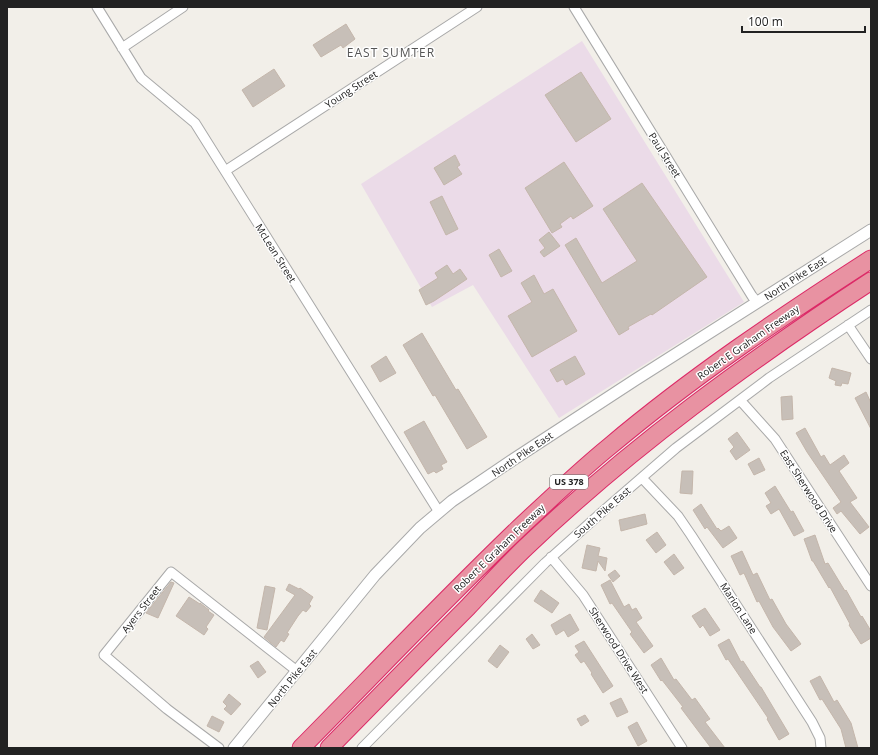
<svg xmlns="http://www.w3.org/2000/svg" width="878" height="755" viewBox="0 0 878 755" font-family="'Open Sans',sans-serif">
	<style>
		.industrial { fill: #ebdbe8 }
		.building { fill: #c7bfb8; stroke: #c4b6ab }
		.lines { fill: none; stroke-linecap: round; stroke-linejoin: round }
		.minor-casing { stroke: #a9a9a9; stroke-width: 11 }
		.tertiary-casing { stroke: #a9a9a9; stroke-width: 13 }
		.motorway-casing { stroke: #dc2a67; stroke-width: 19 }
		.minor { stroke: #fff; stroke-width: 9 }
		.tertiary { stroke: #fff; stroke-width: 11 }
		.motorway { stroke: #e892a2; stroke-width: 17 }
		.labels { text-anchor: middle; stroke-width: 3; stroke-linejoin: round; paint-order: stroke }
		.shield { fill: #fff; stroke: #646464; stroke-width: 1 }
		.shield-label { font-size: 9px; font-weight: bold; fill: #222 }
		.street-label { font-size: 10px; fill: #222; stroke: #fff }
		.quarter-label { font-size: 12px; letter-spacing: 1px; fill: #555; stroke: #fff }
	</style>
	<rect width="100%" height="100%" fill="#f2efe9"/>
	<path class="industrial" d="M582,41L744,302L559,418L473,285L432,307L361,184Z"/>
	<path class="building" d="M346,24L355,39L343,48L341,45L321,57L313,45Z
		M274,69L285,86L253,107L242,90Z
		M581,72L611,119L576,142L545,95Z
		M455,155L460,165L457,167L462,174L444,185L434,168Z
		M564,162L593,206L573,219L571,216L560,224L562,227L552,233L525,188Z
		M642,183L707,277L652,315L651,314L628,327L629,329L619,335L565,245L576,238L602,283L637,261L603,209Z
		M442,196L458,229L446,235L430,202Z
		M549,232L560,246L544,257L540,252L545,248L539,240Z
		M499,249L512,271L501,277L489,255Z
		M447,265L453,274L460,269L467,279L434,301L426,305L419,290L438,278L435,273Z
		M534,275L544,294L553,289L577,331L532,357L508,316L532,302L521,283Z
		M422,333L456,390L458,389L487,437L467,449L435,395L433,396L403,345Z
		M386,356L396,373L380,382L371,366Z
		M575,356L585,374L566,385L563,379L557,382L550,370Z
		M832,368L851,373L848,384L842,383L841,386L835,385L836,381L829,378Z
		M866,392L871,403V429L855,398Z
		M792,396L793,419L782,420L781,397Z
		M424,421L447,462L441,465L443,469L436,473L434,471L428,474L404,432Z
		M805,428L821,457L824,455L830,465L844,455L849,463L839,471L857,498L850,502L869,527L860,534L841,511L837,514L833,508L841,502L807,452L796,433Z
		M737,432L750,450L736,460L730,451L734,447L728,439Z
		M759,458L765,470L754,475L748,464Z
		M682,471H693L692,494L680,493Z
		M775,486L791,512L793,511L804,531L794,536L779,509L771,514L766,506L771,503L765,493Z
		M701,504L717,529L718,528L721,531L729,526L737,538L723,548L707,527L705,529L693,510Z
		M645,514L647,524L621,531L619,520Z
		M657,532L666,545L656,553L646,540Z
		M815,535L825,564L828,563L845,591L846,590L861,617L862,616L871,631V638L861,644L849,625L850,624L830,587L829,588L813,561H812L804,539Z
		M587,545L600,548L598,556L607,558L605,571L598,561L596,571L582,568Z
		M742,551L753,575L757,573L770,600L772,599L786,624L801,644L791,651L773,627L759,601L757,602L744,573L740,575L731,556Z
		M674,554L684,568L674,575L664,562Z
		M615,570L620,576L613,582L608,575Z
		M610,580L624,607L629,604L632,610L636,608L642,618L636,622L653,646L644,653L630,634L632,632L612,603L610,604L601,585Z
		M171,582L174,583L158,618L146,613Z
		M289,584L299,589L300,588L313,597L309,604L311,606L306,612L303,610L298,616L287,633L289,634L284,642L281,640L276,647L264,637L295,595L286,590Z
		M265,586L275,588L267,630L257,628Z
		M541,590L559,603L552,613L534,601Z
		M189,597L200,604V603L209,610L208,611L214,615L206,627L208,629L204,635L176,616Z
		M705,608L720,630L710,636L703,625L700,628L692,616Z
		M570,614L579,630L568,637L564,630L556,635L551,625Z
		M532,634L540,645L533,649L526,639Z
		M729,639L741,662L743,661L760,687H761L789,734L779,740L767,719L768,718L728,659L726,660L718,645Z
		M584,641L613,686L603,693L591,674L592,673L584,661L581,663L575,655L579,652L575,646Z
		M500,645L509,652L497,668L488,661Z
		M661,658L674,680L676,679L692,700L695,698L710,719L705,722L725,748H711L681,708L683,707L662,680L661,681L651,665Z
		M258,661L266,672L258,678L250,666Z
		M820,676L834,702L837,700L851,723L858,748H846L841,729L822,699L820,700L810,681Z
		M229,694L241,704L231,715L224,709L227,706L223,702Z
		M621,698L628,712L617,717L610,703Z
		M585,715L589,721L581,726L577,719Z
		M212,716L224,722L219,732L207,726Z
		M637,722L647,741L638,746L628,727Z"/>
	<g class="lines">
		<defs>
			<path id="minor" d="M97,7L141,78L195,123L439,512
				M574,7L752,296L757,302
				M122,48L183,7
				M225,171L477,7
				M848,325L871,359
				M740,400L775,439L871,586
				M642,478L678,516L691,535L812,722L820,738L821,748
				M551,557L583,595L682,748
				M219,748L167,709L104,655L171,572L297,671
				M362,748L545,563L610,505L676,448L769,378L871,310"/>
			<path id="tertiary" d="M234,748L375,575L420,528L452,501L514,459L635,380L871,230"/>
			<path id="motorway" d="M301,748C373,675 443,601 517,530C547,502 578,472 610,446C692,377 781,317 871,259
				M329,748C375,701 421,654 468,607C487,587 506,566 526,547C631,447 749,361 871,281"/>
		</defs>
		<use href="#minor" class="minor-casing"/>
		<use href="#tertiary" class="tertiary-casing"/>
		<use href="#motorway" class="motorway-casing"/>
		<use href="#minor" class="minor"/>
		<use href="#tertiary" class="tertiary"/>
		<use href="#motorway" class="motorway"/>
	</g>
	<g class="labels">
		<rect class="shield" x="550" y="475" width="38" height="14" rx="3"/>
		<g class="shield-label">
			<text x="569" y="485">US 378</text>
		</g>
		<g class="street-label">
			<text transform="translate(351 89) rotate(-33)" y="4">Young Street</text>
			<text transform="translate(665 155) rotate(58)" y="4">Paul Street</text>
			<text transform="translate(276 253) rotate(58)" y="4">McLean Street</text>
			<text transform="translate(795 278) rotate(-33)" y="4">North Pike East</text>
			<text transform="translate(748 342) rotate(-35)" y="4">Robert E Graham Freeway</text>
			<text transform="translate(522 454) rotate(-34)" y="4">North Pike East</text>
			<text transform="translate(809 491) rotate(57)" y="4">East Sherwood Drive</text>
			<text transform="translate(602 512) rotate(-41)" y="4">South Pike East</text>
			<text transform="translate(499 548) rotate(-44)" y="4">Robert E Graham Freeway</text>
			<text transform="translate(739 608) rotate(57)" y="4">Marion Lane</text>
			<text transform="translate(141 609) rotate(-52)" y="4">Ayers Street</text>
			<text transform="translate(619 650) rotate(57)" y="4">Sherwood Drive West</text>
			<text transform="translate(292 678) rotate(-51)" y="4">North Pike East</text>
		</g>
		<g class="quarter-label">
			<text x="391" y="57">EAST SUMTER</text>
		</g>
	</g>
	<rect width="878" height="755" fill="none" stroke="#222222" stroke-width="16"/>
	<path d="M742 26v6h123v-6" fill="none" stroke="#222222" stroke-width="2"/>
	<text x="748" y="26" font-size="12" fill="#222222" stroke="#ffffff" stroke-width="3" paint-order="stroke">100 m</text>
</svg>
